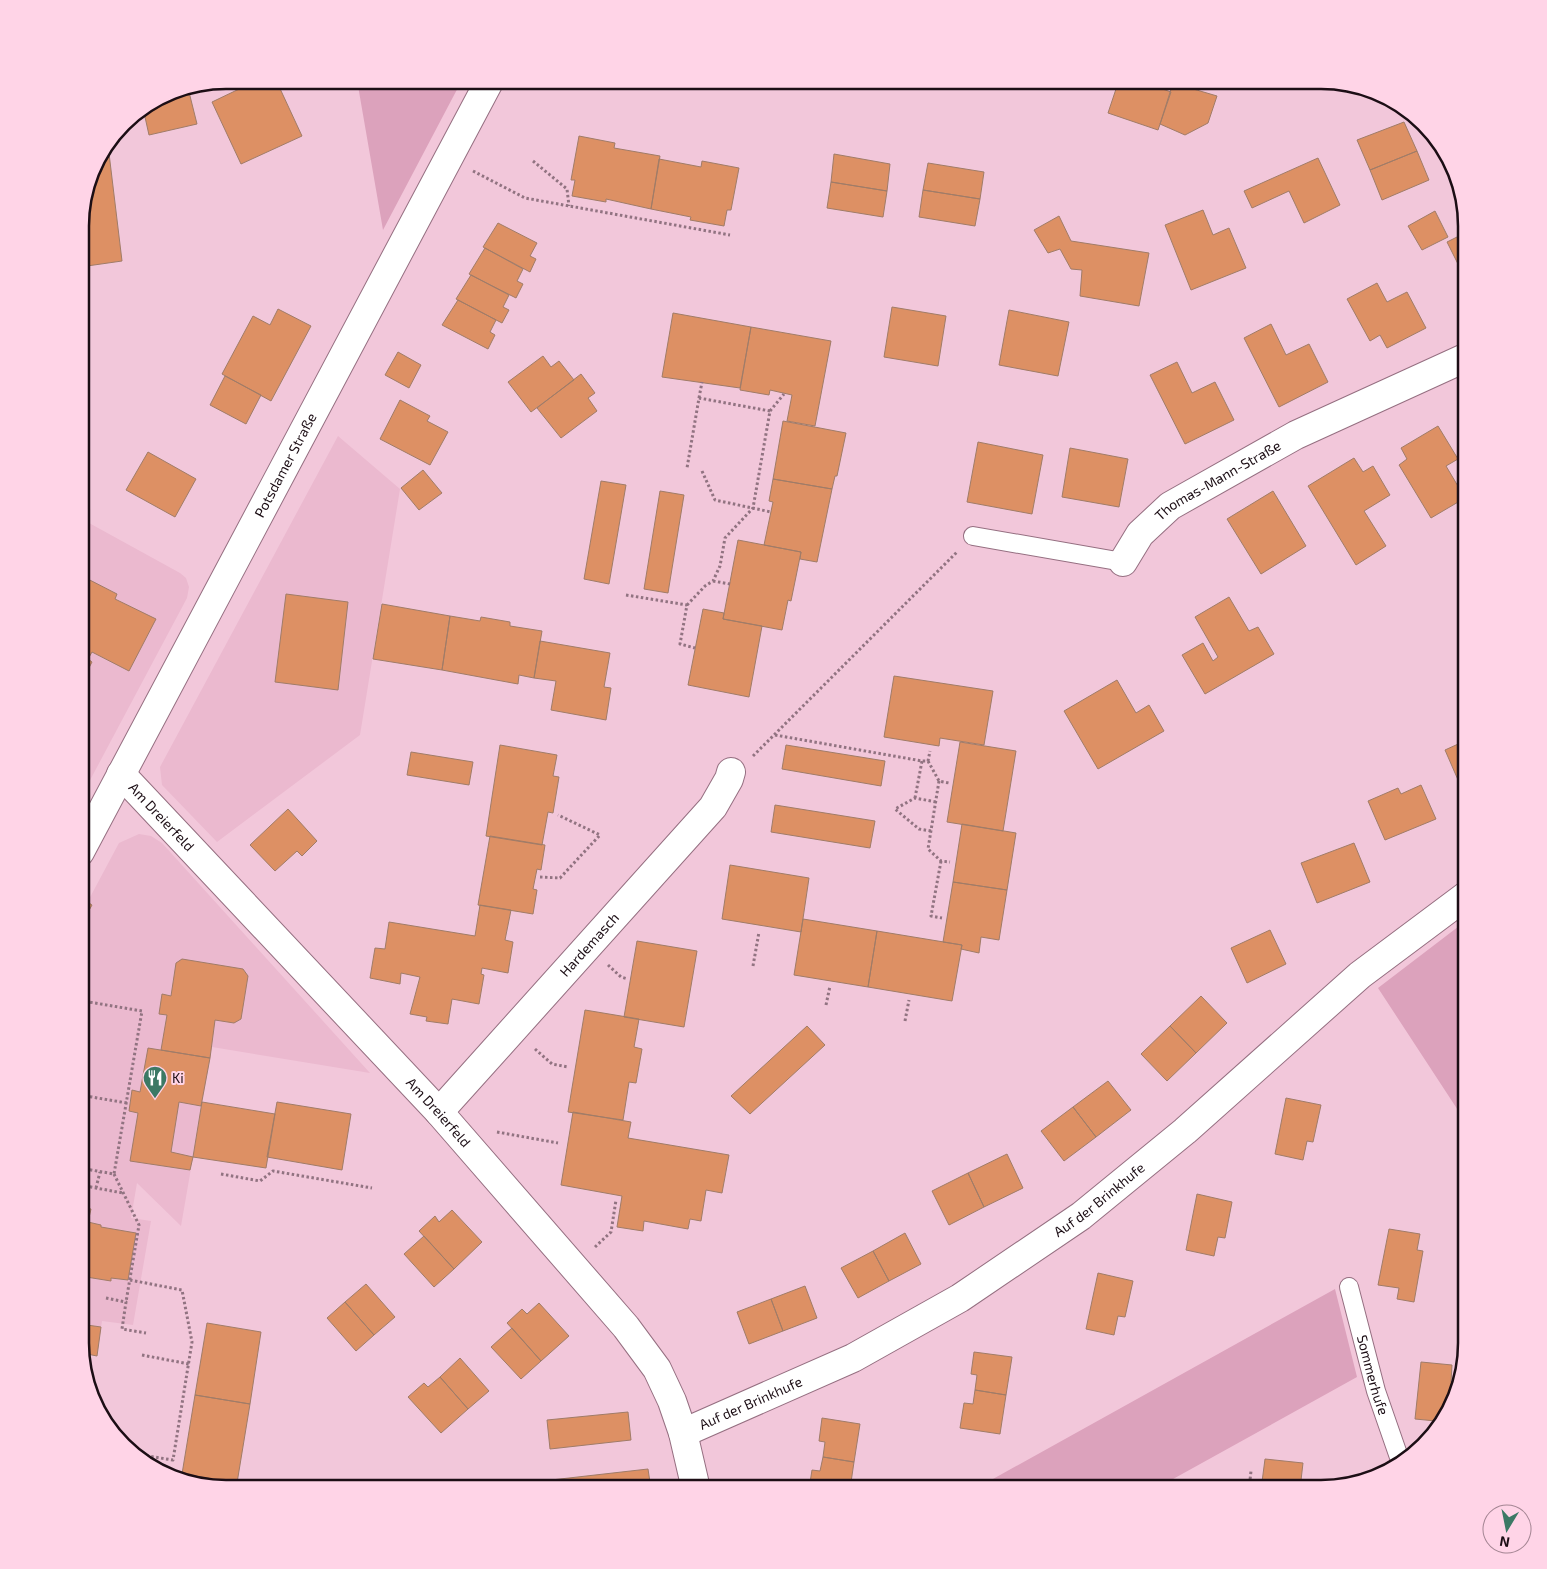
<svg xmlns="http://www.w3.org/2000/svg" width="1547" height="1569" viewBox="0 0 1547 1569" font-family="'Exo 2',sans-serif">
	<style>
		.built { fill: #ebb9cf }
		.green { fill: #dca2bc }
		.building { fill: #dd9064; stroke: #a07c68 }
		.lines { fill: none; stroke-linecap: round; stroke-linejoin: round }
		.service-casing { stroke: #956f81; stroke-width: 20 }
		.minor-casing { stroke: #956f81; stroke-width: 30 }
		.tertiary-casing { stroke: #956f81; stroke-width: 30 }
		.path { stroke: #917381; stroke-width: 3; stroke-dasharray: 2.5 2.5; stroke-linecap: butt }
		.service { stroke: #fff; stroke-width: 18 }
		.minor { stroke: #fff; stroke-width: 28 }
		.tertiary { stroke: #fff; stroke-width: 28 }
		.labels { text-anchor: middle; stroke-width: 4; stroke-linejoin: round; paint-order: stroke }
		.street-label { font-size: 14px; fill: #1c0e15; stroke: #ffd4e7 }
		.poi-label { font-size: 14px; fill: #1c0e15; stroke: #ffd4e7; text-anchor: start }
		.rim { fill: none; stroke: #1c0e15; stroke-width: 2.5 }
	</style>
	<rect width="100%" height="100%" fill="#f2c7da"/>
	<path class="built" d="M338,436L400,489L360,735L217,842L162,785L160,767Z
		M80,518L180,573L186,578L189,587L187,598L80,799Z
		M139,834L151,836L162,843L370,1073L212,1047L181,1226L137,1183L131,1218L151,1221L133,1325L102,1321L97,1356L82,1353L80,1344V916L119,843Z"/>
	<path class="green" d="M357,80H462L383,230Z
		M1467,920V1124L1378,988Z
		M1335,1289L1357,1377L1155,1489H975Z"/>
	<path class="building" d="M258,80H276L302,136L241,164L212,102Z
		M1119,80H1137L1171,92L1158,130L1108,113Z
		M1173,83L1217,96L1208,123L1185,135L1160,124Z
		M188,88L197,124L149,135L143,108L170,91Z
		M1404,122L1417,151L1370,170L1357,140Z
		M579,136L615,143L614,148L660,156L651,209L606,199V202L572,196L575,180H571Z
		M108,145L122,261L80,267V216L95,161Z
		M1417,151L1429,180L1382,200L1370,170Z
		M834,154L890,164L887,191L831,182Z
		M1318,158L1340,205L1304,223L1289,191L1252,208L1244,191Z
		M659,159L701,167L702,161L739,168L731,210H727L724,226L690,220L691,217L651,209Z
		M928,163L984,172L980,199L923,190Z
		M831,182L887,191L883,217L827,208Z
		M923,190L980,199L975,226L919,217Z
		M1203,210L1213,235L1229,228L1246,268L1191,290L1165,225Z
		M1435,211L1448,237L1422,250L1408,226Z
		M1059,216L1071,241L1149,253L1139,306L1080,296L1082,270L1071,269L1060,249L1048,253L1034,230Z
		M498,223L537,243L530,256L536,259L530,272L483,247Z
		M1467,232V282L1447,242Z
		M485,248L523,269L517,281L523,284L516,298L469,274Z
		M471,275L509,295L503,307L509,310L502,323L456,299Z
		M1377,283L1387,302L1407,292L1426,328L1387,348L1380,335L1370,341L1347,299Z
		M458,300L496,320L490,332L495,335L488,349L442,325Z
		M892,307L946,316L938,366L884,357Z
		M278,309L311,326L271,401L222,374L253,316L270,325Z
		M1009,310L1069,322L1058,376L999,365Z
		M673,313L751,327L740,388L662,377Z
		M1271,324L1286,355L1309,344L1328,382L1279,407L1244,338Z
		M751,327L831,341L815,426L787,421L792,395L770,390L769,395L740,390Z
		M398,352L421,365L409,388L385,375Z
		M543,356L551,367L559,361L574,380L531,412L508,382Z
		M1177,362L1192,393L1215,382L1234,420L1185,444L1150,375Z
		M581,374L595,393L588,398L597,411L561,438L537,408Z
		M225,376L261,395L246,424L210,405Z
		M400,400L430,416L427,421L448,432L430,465L380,439Z
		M783,421L846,433L837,476H835L832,489L773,479Z
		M1438,426L1458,459L1446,466L1465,498L1431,518L1399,465L1407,459L1401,448Z
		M978,442L1043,455L1032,514L967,502Z
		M1070,448L1128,459L1119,507L1062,497Z
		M148,452L196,479L175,517L126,490Z
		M1354,458L1363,472L1373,466L1390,495L1364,511L1386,546L1356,565L1308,486Z
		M423,470L442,493L419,510L401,488Z
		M773,479L832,489L817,562L800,559L801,552L764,545L773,502L769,501Z
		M601,481L626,485L609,584L584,579Z
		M660,491L684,495L668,593L644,589Z
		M1273,491L1306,546L1261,574L1227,519Z
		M738,540L801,552L791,601L788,600L782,630L723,619Z
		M80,575L117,594L115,599L156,619L129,671L92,652L88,659L92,662L81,683Z
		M286,594L348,602L338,690L275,682Z
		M1229,597L1249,631L1258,627L1274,654L1205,694L1182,655L1203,643L1213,661L1218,657L1195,617Z
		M382,604L450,616L442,670L373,659Z
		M703,609L724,613L723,619L762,626L749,697L688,685Z
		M450,616L480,621L481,617L510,622V626L542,631L534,678L519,675L518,684L442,670Z
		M540,641L610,653L604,687L611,688L606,720L551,710L556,681L534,678Z
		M894,676L993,691L984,745L940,738L939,746L884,737Z
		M1117,680L1136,713L1149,705L1164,731L1098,769L1064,711Z
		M1467,740V787L1462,789L1445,750Z
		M960,742L1016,751L1003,831L947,822Z
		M500,745L557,755L553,776L559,777L553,813L548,812L542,845L486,836Z
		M786,745L885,761L881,786L782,769Z
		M411,752L473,762L469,785L407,775Z
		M1421,785L1436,819L1385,840L1368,801L1398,788L1401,794Z
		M775,805L875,821L870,848L771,832Z
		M288,809L317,841L302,856L297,851L275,871L250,845Z
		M962,824L1016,833L1007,890L953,882Z
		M490,836L545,845L541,870L537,869L533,889L537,890L533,914L478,905Z
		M1354,843L1370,882L1317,903L1301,863Z
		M730,865L809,878L801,932L722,919Z
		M953,882L1007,890L999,940L981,937L979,953L961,949L962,945L943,942Z
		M86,901L92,905L82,923L80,912Z
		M480,905L511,910L505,940L513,942L508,973L482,968L481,974L484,975L479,1004L452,999L448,1024L426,1021L427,1017L410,1014L420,977L401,973L400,984L370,978L375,948L385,949L389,922L475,936Z
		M803,919L877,931L868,987L794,975Z
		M1270,930L1286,964L1247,983L1231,948Z
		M877,931L962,945L952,1001L868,987Z
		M637,941L697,951L684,1027L624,1017Z
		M182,959L243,969L248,976L241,1019L234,1023L215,1020L210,1058L161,1050L167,1015L159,1014L162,994L171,996L176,963Z
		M1201,996L1227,1023L1196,1053L1170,1026Z
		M585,1010L639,1019L634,1047L642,1049L636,1083L629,1082L623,1120L568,1112Z
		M807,1026L825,1045L750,1114L731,1096Z
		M1170,1026L1196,1053L1167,1081L1141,1054Z
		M148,1048L210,1058L201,1106L179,1102L171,1152L193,1157L190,1170L130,1161L138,1113L129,1111L132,1090L140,1092Z
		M1108,1081L1131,1110L1096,1137L1073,1107Z
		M1286,1098L1321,1105L1313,1142L1307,1141L1303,1160L1275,1154Z
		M202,1102L275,1114L266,1168L193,1157Z
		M277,1102L351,1114L342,1170L267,1157Z
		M1073,1107L1096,1137L1064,1161L1041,1131Z
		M573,1112L631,1122L628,1138L729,1155L722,1193L706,1190L701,1221L690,1219L688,1229L644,1221L643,1231L617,1227L622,1196L561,1185Z
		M1007,1154L1023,1188L984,1207L968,1173Z
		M968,1173L984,1207L949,1225L932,1191Z
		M1197,1194L1232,1202L1225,1238L1218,1237L1214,1256L1186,1250Z
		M80,1207L91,1209L88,1222L101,1225V1227L136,1233L128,1280L111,1278V1281L80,1276Z
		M452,1210L482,1242L454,1269L419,1231L435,1216L439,1222Z
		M1389,1229L1420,1234L1417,1250L1423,1251L1414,1302L1397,1299L1399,1288L1378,1285Z
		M905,1233L921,1264L889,1281L873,1251Z
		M424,1236L454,1269L434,1287L404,1254Z
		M873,1251L889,1281L858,1298L841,1268Z
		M1098,1273L1133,1281L1125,1317L1118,1316L1114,1335L1086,1329Z
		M366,1284L395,1317L374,1335L345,1302Z
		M805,1286L817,1318L783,1331L771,1299Z
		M771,1299L783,1331L749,1344L737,1312Z
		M345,1302L374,1335L356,1351L327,1318Z
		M539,1303L569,1336L541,1361L507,1323L522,1309L527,1314Z
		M207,1323L261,1332L250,1404L195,1395Z
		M80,1324L101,1327L97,1356L82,1353Z
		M512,1328L541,1361L521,1379L491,1347Z
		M974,1352L1012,1357L1006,1395L975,1390L977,1375L971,1374Z
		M460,1358L489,1391L468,1409L440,1377Z
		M1421,1362L1452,1365L1451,1382H1457L1452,1407L1435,1430L1436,1421L1415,1419Z
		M440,1377L468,1409L441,1433L408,1397L424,1383L428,1387Z
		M975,1390L1006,1395L1000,1434L960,1428L964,1403L973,1404Z
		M195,1395L250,1404L237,1483L182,1474Z
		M628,1412L631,1440L550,1449L547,1420Z
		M822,1418L860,1424L854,1462L823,1457L825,1442L819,1441Z
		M823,1457L854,1462L850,1489H809L812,1470L820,1471Z
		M1265,1459L1303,1463L1300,1489H1268L1269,1482H1262Z
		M648,1469L651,1489H517L516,1484Z
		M176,1473L230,1482L229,1489L175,1477Z"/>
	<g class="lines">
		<defs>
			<g id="service">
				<path d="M973,536L1123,562"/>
				<path id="s1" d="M1349,1287L1376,1391L1401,1463"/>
			</g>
			<g id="minor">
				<path id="s2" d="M1123,562L1140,534L1170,506L1296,435L1467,357"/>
				<path id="s3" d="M121,774L439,1112L626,1327L657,1369L672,1401L683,1433L696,1489"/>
				<path id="s4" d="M439,1112L713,807L729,779L731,772"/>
				<path id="s5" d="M683,1433L853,1358L960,1298L1081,1216L1185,1131L1360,975L1467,895"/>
			</g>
			<g id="tertiary">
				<path id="s6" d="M80,852L490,80"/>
			</g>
		</defs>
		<use href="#service" class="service-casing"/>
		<use href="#minor" class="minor-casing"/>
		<use href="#tertiary" class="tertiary-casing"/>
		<path class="path" d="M533,161L567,189L569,206
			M473,171L525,198L730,235
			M699,398L702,382
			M770,411L784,394
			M702,471L715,500L771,512
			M713,581L730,584
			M626,595L687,605L680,644L695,648
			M687,605L705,586L713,581L720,566L725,538L753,508L770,411L699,398L687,468
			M775,735L922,761H928L930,751
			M753,756L957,552
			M928,761L939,781L949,783
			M939,781L928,849L941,861L950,862
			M915,798L922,761
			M931,831L919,829L895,809L915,798L936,802
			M941,861L931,916L942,918
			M540,877L560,878L600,835L558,815
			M608,965L621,977L628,979
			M753,966L759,932
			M826,1005L830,986
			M905,1021L909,1000
			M535,1049L552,1064L568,1067
			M80,1095L127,1103
			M497,1132L558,1143
			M80,1168L114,1174L142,1011L83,1001
			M114,1174L139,1225L126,1302
			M221,1174L260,1181L273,1171L372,1188
			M80,1185L123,1193
			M96,1188L100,1172
			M595,1247L611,1232L616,1200
			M130,1280L182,1290L192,1342L173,1460L135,1454
			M106,1298L126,1302L122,1329L146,1333
			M142,1355L189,1364
			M1249,1489L1251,1471"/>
		<use href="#service" class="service"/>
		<use href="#minor" class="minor"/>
		<use href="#tertiary" class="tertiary"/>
	</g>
	<defs>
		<symbol id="restaurant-pin" viewBox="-11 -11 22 30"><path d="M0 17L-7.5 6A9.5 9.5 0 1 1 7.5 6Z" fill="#3c7965" stroke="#ffd4e7"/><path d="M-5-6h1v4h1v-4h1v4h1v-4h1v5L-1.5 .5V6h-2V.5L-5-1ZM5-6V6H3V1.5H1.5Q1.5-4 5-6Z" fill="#fff"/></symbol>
	</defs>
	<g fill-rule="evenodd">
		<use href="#restaurant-pin" x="141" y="1064" width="28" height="38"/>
	</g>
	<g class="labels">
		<g class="street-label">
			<text dy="5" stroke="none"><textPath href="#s6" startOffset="438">Potsdamer Straße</textPath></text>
			<text dy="5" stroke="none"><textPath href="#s2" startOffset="128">Thomas-Mann-Straße</textPath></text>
			<text dy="5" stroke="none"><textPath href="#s3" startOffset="59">Am Dreierfeld</textPath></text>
			<text dy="5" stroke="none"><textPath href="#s4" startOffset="225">Hardemasch</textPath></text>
			<text dy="5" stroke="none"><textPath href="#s3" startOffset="464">Am Dreierfeld</textPath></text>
			<text dy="5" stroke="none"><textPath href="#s5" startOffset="479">Auf der Brinkhufe</textPath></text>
			<text dy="5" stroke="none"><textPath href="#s1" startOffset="91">Sommerhufe</textPath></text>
			<text dy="5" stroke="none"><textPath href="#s5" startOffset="74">Auf der Brinkhufe</textPath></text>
		</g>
		<g class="poi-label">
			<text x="172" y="1083">Ki</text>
		</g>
	</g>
	<path d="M0 0H1547V1569H0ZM226 89H1321A137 137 0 0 1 1458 226V1343A137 137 0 0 1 1321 1480H226A137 137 0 0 1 89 1343V226A137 137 0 0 1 226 89Z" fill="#ffd4e7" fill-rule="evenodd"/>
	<path class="rim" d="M226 89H1321A137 137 0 0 1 1458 226V1343A137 137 0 0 1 1321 1480H226A137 137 0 0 1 89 1343V226A137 137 0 0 1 226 89Z"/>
	<g transform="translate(1507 1529) rotate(190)"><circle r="24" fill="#ffd4e7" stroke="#a48593"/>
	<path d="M0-4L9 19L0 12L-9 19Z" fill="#3c7965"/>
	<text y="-8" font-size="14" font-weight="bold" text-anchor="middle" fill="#1c0e15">N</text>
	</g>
</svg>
